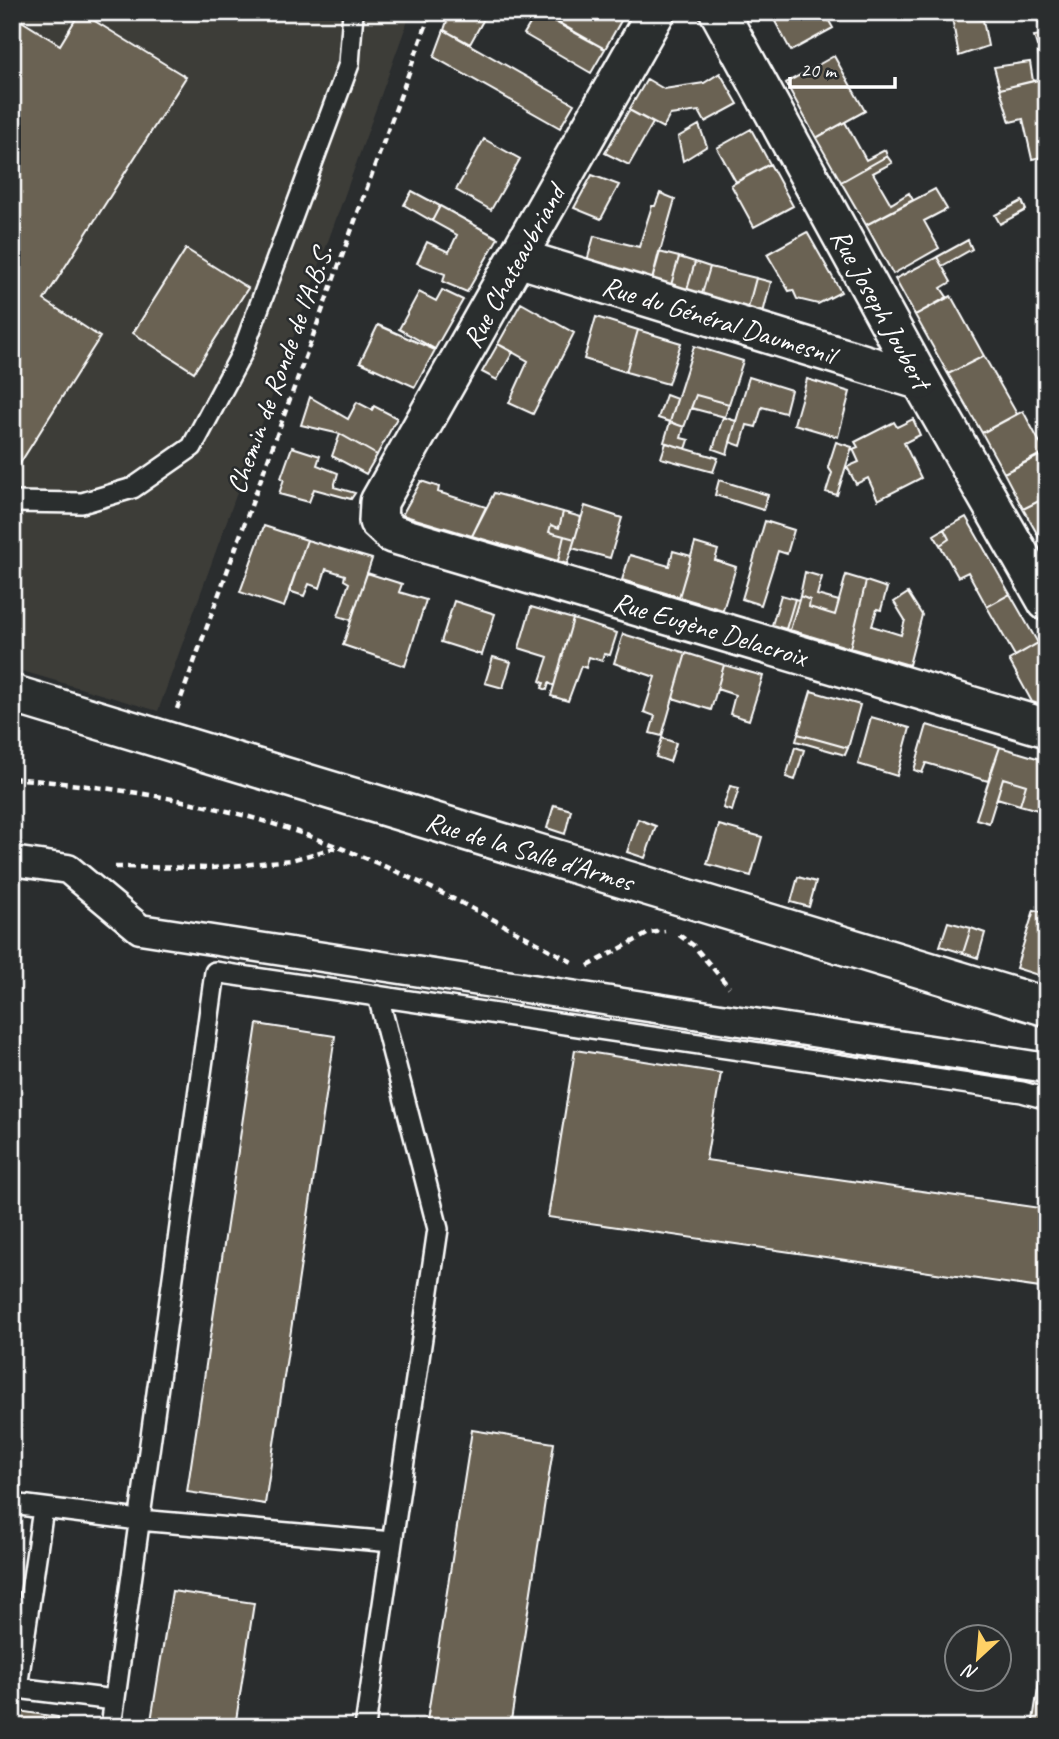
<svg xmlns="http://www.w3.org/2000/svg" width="1059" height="1739" viewBox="0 0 1059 1739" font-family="Caveat,sans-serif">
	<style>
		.built { fill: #3d3d39 }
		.building { fill: #6a6252; stroke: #fff; stroke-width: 2 }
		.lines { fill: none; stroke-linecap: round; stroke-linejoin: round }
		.service-casing { stroke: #fff; stroke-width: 24 }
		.pedestrian-casing { stroke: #fff; stroke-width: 33 }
		.minor-casing { stroke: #fff; stroke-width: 42 }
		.path { stroke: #fff; stroke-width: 4.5; stroke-dasharray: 7 5; stroke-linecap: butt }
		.service { stroke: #2a2d2e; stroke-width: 19 }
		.pedestrian { stroke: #2a2d2e; stroke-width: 28 }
		.minor { stroke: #2a2d2e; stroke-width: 37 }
		.labels { text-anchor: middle; stroke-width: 5; stroke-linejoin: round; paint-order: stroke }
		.street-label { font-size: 28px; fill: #fff; stroke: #2a2d2e }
	</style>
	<rect width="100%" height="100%" fill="#2a2d2e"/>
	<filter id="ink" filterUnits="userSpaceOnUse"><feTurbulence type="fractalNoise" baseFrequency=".0143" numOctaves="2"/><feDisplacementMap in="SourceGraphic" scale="14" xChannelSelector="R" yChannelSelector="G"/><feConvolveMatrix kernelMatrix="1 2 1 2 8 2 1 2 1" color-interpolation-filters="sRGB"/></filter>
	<g filter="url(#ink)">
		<path class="built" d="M12,12H411L158,711L12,668Z"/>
		<path class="building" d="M80,12L186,77L44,300L100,337L12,476V15L60,45Z
			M450,12H477L485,17L470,44L444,30Z
			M537,12L605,49L591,73L524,34Z
			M540,12H584L595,17L597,12H626L605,49Z
			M770,12H824L833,28L791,51Z
			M951,12L983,20L988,46L959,56Z
			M1047,19V61L1040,62L1038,52L1045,50L1044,44L1037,46L1034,36L1042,35L1039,21Z
			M444,30L574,104L560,128L434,57Z
			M834,56L865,111L816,138L786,83Z
			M1030,62L1033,81L1000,89L994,67Z
			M720,73L738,104L705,122L699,111L670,115L663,128L629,110L647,79L664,89L704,83Z
			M1047,78V156L1032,159L1023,119L1010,122L1000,89Z
			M629,110L653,123L629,165L605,153Z
			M845,122L866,160L885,150L887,156L841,182L816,138Z
			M699,125L707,146L683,161L678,137Z
			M751,129L770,164L736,182L717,148Z
			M484,139L520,159L491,210L456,190Z
			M887,156L892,163L873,173L891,204L909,193L913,200L866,225L841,182Z
			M770,164L793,206L754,227L731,185Z
			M592,175L619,185L601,219L574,208Z
			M935,189L947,209L924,221L939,248L893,274L866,225Z
			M412,191L440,206L432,221L404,205Z
			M660,193L675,199L652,280L587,261L594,236L639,247L652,206H655Z
			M1022,201L1026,210L1000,224L995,215Z
			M440,206L498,238L467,292L443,282L445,274L417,263L427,242L449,252L457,235L432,221Z
			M807,232L841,292L818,304L797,299L793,290L789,291L767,254Z
			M968,240L972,249L942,266L937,257Z
			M186,249L248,288L194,372L133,333Z
			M659,252L679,257L671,285L652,280Z
			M679,257L695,262L687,290L671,285Z
			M937,257L951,282L941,288L947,297L915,315L895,279Z
			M695,262L710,267L702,294L687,290Z
			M710,267L756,278L748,308L702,294Z
			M756,278L771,282L763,313L748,308Z
			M442,290L463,300L435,349L399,329L419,292L436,301Z
			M951,296L984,356L948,374L915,315Z
			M521,303L574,333L533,414L509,403L528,361L498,344Z
			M596,317L638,330L626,372L584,359Z
			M378,325L435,350L415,387L360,362Z
			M638,330L681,343L668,384L626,372Z
			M498,344L513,352L497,380L482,372Z
			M694,346L743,361L729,404L696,395L684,427L670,422Z
			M984,356L1017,414L982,433L948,374Z
			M749,377L791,390L785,413L762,407L756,427L747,425L741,446L730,442Z
			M807,379L850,392L838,437L794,424Z
			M666,395L677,399L670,422L658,418Z
			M696,395L729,404L725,417L691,408Z
			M310,397L348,419L357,402L372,410L374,406L397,418L377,455L340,434L301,425Z
			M1023,411L1045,452L1004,473L982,433Z
			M723,417L736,421L727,454L713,449Z
			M913,419L920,435L904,443L921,478L878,500L868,478L856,484L847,467L859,462L853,449L858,447L855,442L894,422L897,427Z
			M670,422L684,427L681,438L689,440L686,449L664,442Z
			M340,434L377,455L366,474L332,456Z
			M836,442L852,447L837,495L826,492L832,473L828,467Z
			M666,443L718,458L713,472L661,458Z
			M292,447L320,456L317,465L338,473L334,487L355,493L351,499L314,489L309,502L279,494L284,479L281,478Z
			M1043,454L1047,461V497L1023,509L1004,473Z
			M719,480L768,495L763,510L715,495Z
			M421,481L439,487L438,492L486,507L472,536L402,515Z
			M494,493L563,512L559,528L551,525L549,532L564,536L558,561L472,536Z
			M1047,497V551L1023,509Z
			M585,506L622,518L610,558L572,548Z
			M563,512L581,517L575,539L549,532L551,525L559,528Z
			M966,517L1010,594L987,607L968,572L958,577L940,545L949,539L944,529Z
			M765,521L794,530L787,554L778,551L761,605L742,599Z
			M264,526L307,540L284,607L240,592Z
			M944,529L949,539L940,545L934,535Z
			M564,536L575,539L567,564L558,561Z
			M307,540L372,559L351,620L338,616L349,583L344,580L345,575L326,569L320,588L309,584L304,596L289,591Z
			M695,543L718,550L715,560L736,567L723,610L679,597Z
			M673,551L691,556L679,597L622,580L630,555L669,566Z
			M805,572L822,577L817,595L839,601L835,615L809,607L810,600L800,596Z
			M367,573L402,584L399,592L426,600L405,666L343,645Z
			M846,575L866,581L850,648L790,630L800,596L810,600L809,607L835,615Z
			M866,581L887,588L881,610L877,609L872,626L901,635L905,620L894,602L908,593L922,615L909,665L850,648Z
			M1010,594L1038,643L1015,656L987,607Z
			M781,595L795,599L786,629L772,625Z
			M795,599L799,600L790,630L786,629Z
			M454,601L495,614L482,655L441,642Z
			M531,607L573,619L554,686L549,683L547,690L542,688L544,683L540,681L548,657L519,648Z
			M573,619L617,633L610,655L604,654L602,661L589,657L586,668L581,666L568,701L551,696Z
			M623,634L686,653L662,736L650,733L655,716L644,712L655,677L614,663Z
			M1038,643L1047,659V706L1032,702L1009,660Z
			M686,653L724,665L711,710L673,698Z
			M493,657L511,662L503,688L485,683Z
			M724,665L763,676L749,720L730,714L735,695L717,689Z
			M811,691L860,705L848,748L798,734Z
			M871,717L910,728L897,776L858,764Z
			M927,725L1000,747L988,781L926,763L922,773L914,770Z
			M798,734L848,748L845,755L796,741Z
			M662,738L676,743L670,762L656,757Z
			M795,747L804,750L795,780L786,777Z
			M1000,747L1047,761L1045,812L1020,805L1026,785L1003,778L989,823L976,819Z
			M1003,778L1026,785L1020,805L997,798Z
			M730,786L739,788L732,811L723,808Z
			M554,805L571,810L565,834L547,828Z
			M638,819L656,826L645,858L627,852Z
			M719,825L762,837L751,876L707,864Z
			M798,877L816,882L809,907L791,902Z
			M1034,910L1047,913V978L1016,968Z
			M948,922L971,928L963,953L940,946Z
			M971,928L985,933L978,958L963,953Z
			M257,1024L335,1036L265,1504L187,1492Z
			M575,1050L721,1073L706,1160L1047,1209V1289L548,1217Z
			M472,1430L554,1443L510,1727H426Z
			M172,1591L254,1603L235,1727H150Z
			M1047,1630V1727H1032Z
			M12,1710L58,1717L57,1727H12Z"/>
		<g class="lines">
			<defs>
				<path id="service" d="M12,502L82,503L133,488L192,447L242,353L349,64L353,12
					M12,1504L139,1520L392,1542
					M43,1509L17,1688L114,1700
					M111,1727L215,972L1022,1092L1047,1099
					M365,1727L438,1229L378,996"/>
				<path id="pedestrian" d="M12,861L68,869L140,929L1047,1068"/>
				<g id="minor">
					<path id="s1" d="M656,12L379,502L378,521L392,534L1047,728"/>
					<path id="s2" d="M719,12L921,381L1047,602"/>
					<path id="s3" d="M518,258L921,381"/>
					<path id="s4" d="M12,694L1047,1007"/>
				</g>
			</defs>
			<use href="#service" class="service-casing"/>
			<use href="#pedestrian" class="pedestrian-casing"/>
			<use href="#minor" class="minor-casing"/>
			<path class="path" d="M177,709L431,12
				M12,763L17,732
				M12,778C85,785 157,793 227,811C351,842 461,901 572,962
				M115,867L213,868L291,860L338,847
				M679,935L693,945L729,987
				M588,966L649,933L665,931"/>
			<use href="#service" class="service"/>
			<use href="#pedestrian" class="pedestrian"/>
			<use href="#minor" class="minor"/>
		</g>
	</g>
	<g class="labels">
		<g class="street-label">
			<text transform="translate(513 266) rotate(-61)" y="10">Rue Chateaubriand</text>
			<text dy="10" stroke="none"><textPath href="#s2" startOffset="338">Rue Joseph Joubert</textPath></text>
			<text dy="10" stroke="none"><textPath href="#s3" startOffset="210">Rue du Général Daumesnil</textPath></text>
			<text transform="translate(279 369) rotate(-70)" y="10">Chemin de Ronde de l'A.B.S.</text>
			<text dy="10" stroke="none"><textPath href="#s1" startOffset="933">Rue Eugène Delacroix</textPath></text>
			<text dy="10" stroke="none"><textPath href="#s4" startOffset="541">Rue de la Salle d'Armes</textPath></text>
		</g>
	</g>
	<rect width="1059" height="1739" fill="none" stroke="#2a2d2e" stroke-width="42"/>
	<rect x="21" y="21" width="1017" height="1697" fill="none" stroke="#fff" stroke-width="2.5" filter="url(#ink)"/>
	<g transform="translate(978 1658) rotate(206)"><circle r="33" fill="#2a2d2e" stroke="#7f8182" stroke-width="2"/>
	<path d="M0-5L12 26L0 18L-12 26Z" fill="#ffd166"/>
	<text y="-10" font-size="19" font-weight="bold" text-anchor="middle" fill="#ffffff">N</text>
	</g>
	<path d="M790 77v10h105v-10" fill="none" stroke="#ffffff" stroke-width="3.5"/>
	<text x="800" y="77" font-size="21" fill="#ffffff" stroke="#2a2d2e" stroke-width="5" paint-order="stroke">20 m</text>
</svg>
